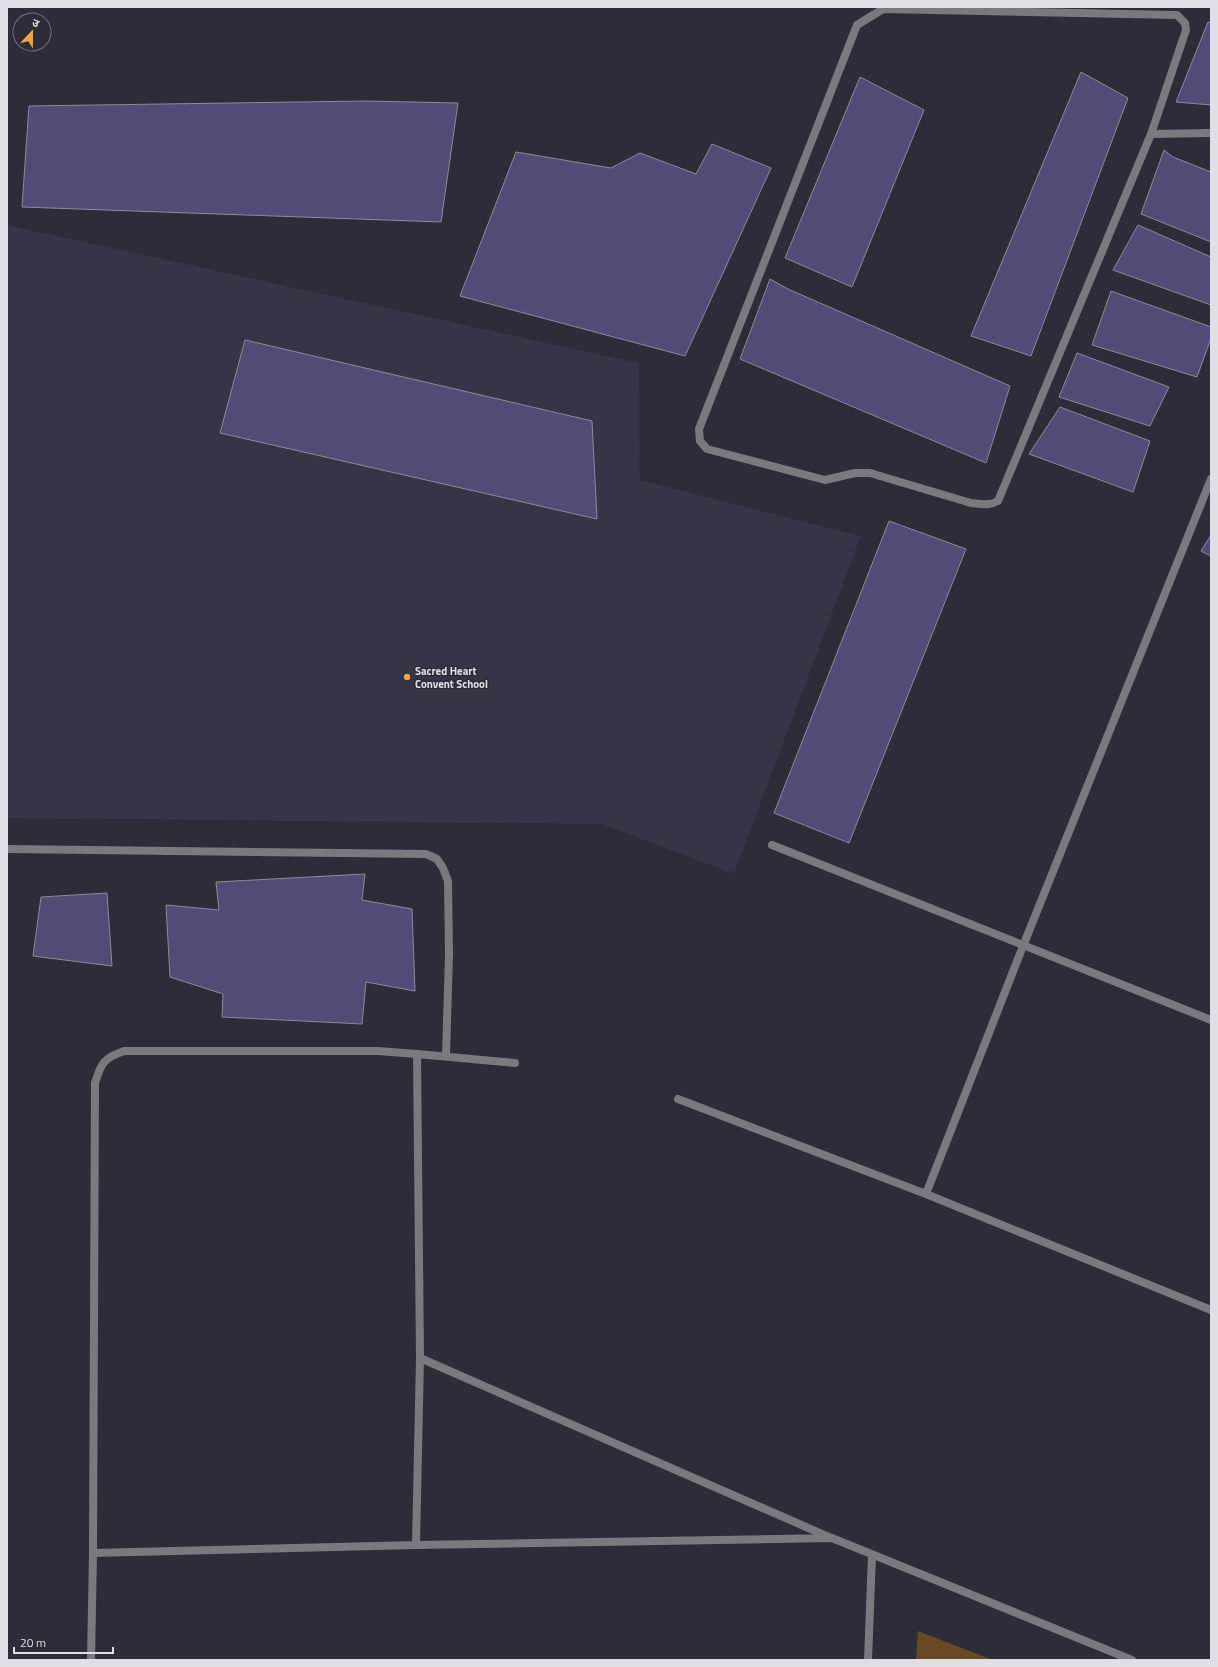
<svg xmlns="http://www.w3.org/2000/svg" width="1218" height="1667" viewBox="0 0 1218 1667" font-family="'Titillium Web','Noto Sans Devanagari',sans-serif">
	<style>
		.built { fill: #363446 }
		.green { fill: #674924 }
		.building { fill: #524b75; stroke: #8c8b99 }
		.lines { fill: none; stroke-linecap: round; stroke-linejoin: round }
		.service { stroke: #79797f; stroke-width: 8 }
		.minor { stroke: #79797f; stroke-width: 8 }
		.poi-dot { fill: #f1a540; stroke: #2d2c38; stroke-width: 1.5 }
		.labels { text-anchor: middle; stroke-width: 3; stroke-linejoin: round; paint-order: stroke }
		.poi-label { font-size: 11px; font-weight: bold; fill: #e0dfe7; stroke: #2d2c38; text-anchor: start }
	</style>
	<rect width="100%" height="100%" fill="#2d2c38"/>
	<path class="built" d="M7,225L639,363L640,480L861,536L734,874L602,824L7,818Z"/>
	<path class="green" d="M918,1631L993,1660H916Z"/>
	<path class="building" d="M1208,22L1211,23V105L1176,102Z
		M1081,72L1128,98L1031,356L971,336Z
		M860,77L924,110L852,287L785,258Z
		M365,101L458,103L441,222L22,207L29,106Z
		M712,144L771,168L685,356L460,296L516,152L611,168L640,153L696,174Z
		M1164,150L1173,157L1211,172V242L1141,214Z
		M1138,225L1211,257V305L1113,270Z
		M770,279L788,289L1010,386L986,463L740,359Z
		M1111,291L1211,327V338L1197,377L1092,345Z
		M245,340L592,421L597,519L220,433Z
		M1077,353L1169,387L1150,426L1059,397Z
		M1060,407L1150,441L1133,492L1029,454Z
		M889,521L966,549L849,843L774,813Z
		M1211,535V556L1201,551Z
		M365,874L362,900L412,909L415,991L366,982L362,1024L222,1017L223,994L170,977L166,905L219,910L216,882Z
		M107,893L112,966L33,956L41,897Z"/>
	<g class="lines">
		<path class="service" d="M883,9L1177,15L1185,23L1186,30L1151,134L998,501C989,506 981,504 971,503L870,473H855L825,480L707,449L700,441L699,429L857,25Z
			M1151,134L1211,133"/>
		<path class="minor" d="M1211,479L1023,946L926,1194L1211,1310
			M772,845L1211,1020
			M7,849L426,854L437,859L443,868L448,881L449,955L446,1056
			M417,1054L515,1063
			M678,1099L926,1194
			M420,1358L829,1537
			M93,1553L416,1545
			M91,1660L93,1553L95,1083C101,1063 104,1058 124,1051H378L417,1054L420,1358L416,1545L832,1538L1132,1660
			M868,1660L872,1555"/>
	</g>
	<circle class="poi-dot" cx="407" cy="677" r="4"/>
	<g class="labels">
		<g class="poi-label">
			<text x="415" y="675">Sacred Heart<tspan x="415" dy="13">Convent School</tspan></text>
		</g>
	</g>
	<rect width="1218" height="1667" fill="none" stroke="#e0dfe7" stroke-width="16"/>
	<g transform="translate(32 32) rotate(22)"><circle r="19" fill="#2d2c38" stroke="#75747e"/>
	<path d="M0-3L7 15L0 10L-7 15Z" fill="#f1a540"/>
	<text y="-6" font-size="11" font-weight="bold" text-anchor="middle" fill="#e0dfe7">उ</text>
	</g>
	<path d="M14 1647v6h99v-6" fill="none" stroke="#e0dfe7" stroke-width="2"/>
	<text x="20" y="1647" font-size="12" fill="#e0dfe7" stroke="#2d2c38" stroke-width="3" paint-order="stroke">20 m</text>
</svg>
